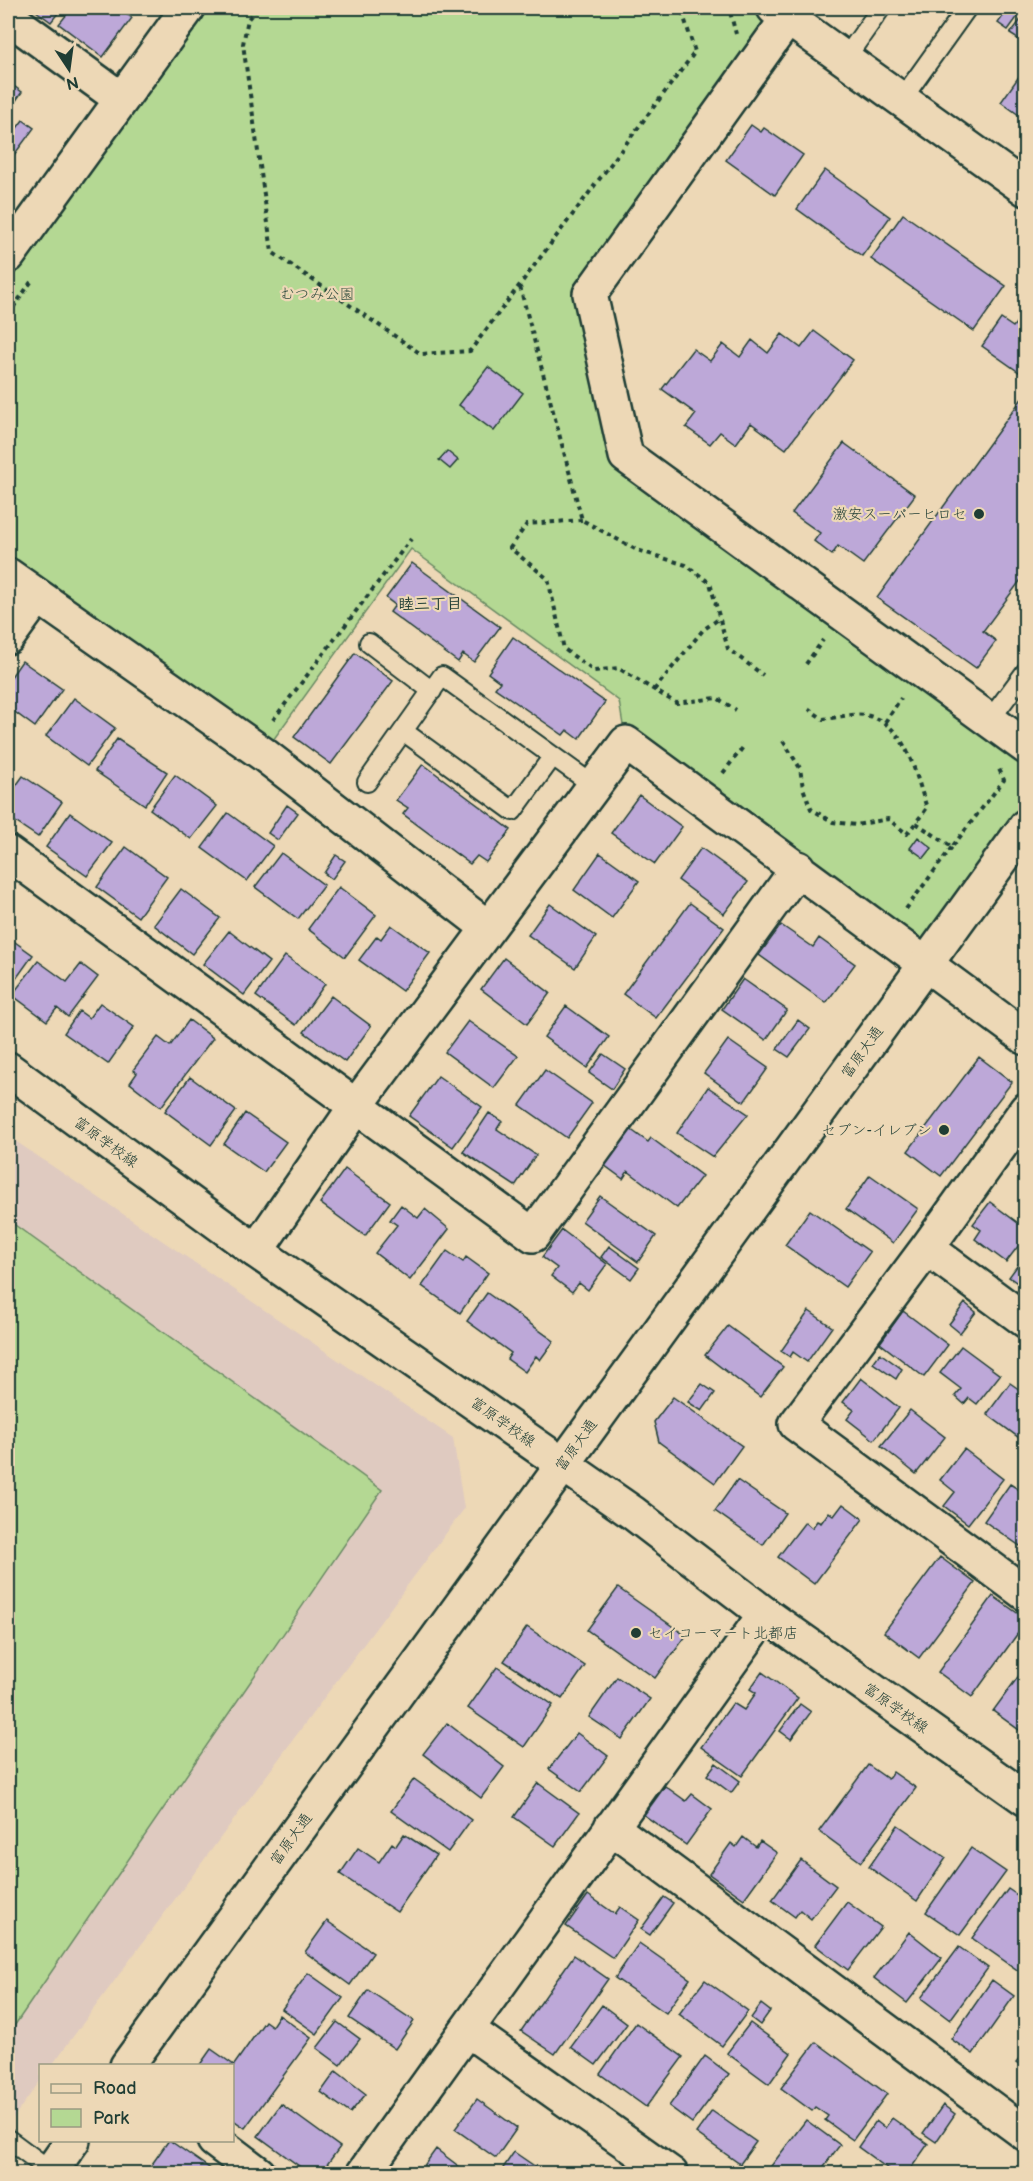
<svg xmlns="http://www.w3.org/2000/svg" width="1033" height="2181" viewBox="0 0 1033 2181" font-family="'Balsamiq Sans','Klee One',sans-serif">
	<style>
		.built { fill: #dfcac0 }
		.green { fill: #b4d893; stroke: #6a8a64; stroke-width: 1.5 }
		.building { fill: #bda8d8; stroke: #1f3d34; stroke-width: 1.5 }
		.lines { fill: none; stroke-linecap: round; stroke-linejoin: round }
		.service-casing { stroke: #1f3d34; stroke-width: 22 }
		.minor-casing { stroke: #1f3d34; stroke-width: 38 }
		.tertiary-casing { stroke: #1f3d34; stroke-width: 38 }
		.path { stroke: #1f3d34; stroke-width: 4; stroke-dasharray: 4.5 4.5; stroke-linecap: butt }
		.service { stroke: #edd8b6; stroke-width: 18 }
		.minor { stroke: #edd8b6; stroke-width: 33 }
		.tertiary { stroke: #edd8b6; stroke-width: 33 }
		.poi-dot { fill: #1f3d34; stroke: #edd8b6; stroke-width: 2 }
		.labels { text-anchor: middle; stroke-width: 4.5; stroke-linejoin: round; paint-order: stroke }
		.park-label { font-size: 15px; fill: #2e4c3e; stroke: #edd8b6 }
		.poi-label { font-size: 15px; fill: #1f3d34; stroke: #edd8b6; text-anchor: end }
		.street-label { font-size: 15px; fill: #1f3d34; stroke: #edd8b6 }
		.neighbourhood-label { font-size: 16px; font-weight: bold; fill: #1f3d34; stroke: #edd8b6 }
	</style>
	<rect width="100%" height="100%" fill="#edd8b6"/>
	<filter id="ink" filterUnits="userSpaceOnUse"><feTurbulence type="fractalNoise" baseFrequency=".0167" numOctaves="2"/><feDisplacementMap in="SourceGraphic" scale="12" xChannelSelector="R" yChannelSelector="G"/><feConvolveMatrix kernelMatrix="1 2 1 2 8 2 1 2 1" color-interpolation-filters="sRGB"/></filter>
	<g filter="url(#ink)">
		<path class="built" d="M8,1136L453,1438L464,1509L52,2065L40,2066V2081L8,2125Z"/>
		<path class="green" d="M188,8H774L590,294L626,456L1025,747V826L926,963L626,743L619,701L411,549L263,754L8,574V256Z
			M8,1220L382,1490L8,2035Z"/>
		<path class="building" d="M32,8H62L51,22Z
			M72,8H118L132,18L103,57L59,24Z
			M1009,8H1024L1008,30L998,23Z
			M1026,13V44L1010,34Z
			M1020,75L1026,79V107L1019,115L1001,102Z
			M8,82L22,92L8,112Z
			M23,120L34,128L8,163V140Z
			M751,125L761,132L764,128L803,155L775,195L726,160Z
			M825,170L890,217L862,256L797,209Z
			M903,214L1006,286L974,331L871,259Z
			M1026,310V377L982,346L1001,319L1013,327Z
			M814,331L853,360L786,449L751,423L736,444L720,432L710,444L686,427L696,414L662,389L693,349L710,361L723,344L740,357L752,340L768,353L782,334L801,348Z
			M488,367L523,393L494,431L459,405Z
			M1026,393V573L983,631L996,641L976,668L877,598Z
			M844,443L915,495L863,564L838,546L832,555L814,541L820,533L792,513Z
			M447,451L458,460L450,469L439,460Z
			M412,563L500,627L474,662L463,654L458,662L390,612L395,605L386,598Z
			M513,637L605,702L579,739L567,730L563,735L495,688L500,682L488,673Z
			M355,653L393,681L331,764L294,737Z
			M22,661L62,689L35,727L8,707V681Z
			M74,698L115,728L87,766L46,736Z
			M117,739L167,772L145,805L95,771Z
			M423,764L511,830L486,862L477,856L470,864L403,814L408,808L396,800Z
			M175,775L217,806L191,839L150,809Z
			M23,776L62,802L38,837L8,817V797Z
			M639,795L682,827L655,864L611,833Z
			M287,805L298,813L278,840L268,833Z
			M70,813L112,843L87,876L46,847Z
			M228,813L273,846L247,881L202,848Z
			M918,837L932,848L924,858L910,848Z
			M126,847L167,877L138,917L97,887Z
			M701,848L748,882L724,914L678,880Z
			M281,853L324,885L298,919L255,887Z
			M600,853L639,881L612,918L574,890Z
			M336,855L345,861L332,879L324,873Z
			M339,887L376,915L345,957L308,929Z
			M181,889L220,918L192,954L154,925Z
			M690,903L724,928L656,1018L623,994Z
			M550,904L596,937L575,968L528,935Z
			M391,925L430,953L402,991L359,960L377,936L381,939Z
			M781,925L813,947L819,938L855,964L826,1003L759,955Z
			M229,931L269,962L244,995L203,964Z
			M8,937L33,955L8,990Z
			M285,956L325,984L296,1025L256,996Z
			M504,958L550,993L527,1024L481,989Z
			M38,961L67,982L81,964L98,977L68,1017L57,1008L47,1021L12,995Z
			M743,979L787,1010L766,1040L722,1009Z
			M331,996L371,1026L345,1062L304,1032Z
			M100,1003L134,1027L108,1064L64,1033L79,1011L89,1018Z
			M566,1006L609,1037L587,1068L544,1037Z
			M189,1020L213,1038L161,1107L130,1083L137,1073L133,1070L158,1037L170,1046Z
			M798,1020L810,1029L789,1057L777,1049Z
			M468,1021L518,1056L494,1088L445,1052Z
			M728,1040L768,1068L744,1102L704,1073Z
			M603,1054L625,1069L612,1089L589,1073Z
			M979,1057L1012,1082L941,1176L908,1151Z
			M545,1070L592,1103L567,1138L520,1105Z
			M438,1076L482,1107L453,1147L409,1116Z
			M190,1077L236,1111L211,1145L165,1111Z
			M708,1087L748,1114L713,1157L677,1133Z
			M245,1113L286,1142L264,1172L224,1144Z
			M489,1113L502,1121L497,1129L536,1155L515,1186L463,1152Z
			M630,1129L648,1142L651,1138L702,1176L677,1208L628,1171L623,1179L604,1165Z
			M1026,1152V1170L1017,1163Z
			M345,1169L390,1202L365,1236L320,1203Z
			M870,1175L918,1209L893,1243L846,1209Z
			M600,1196L656,1236L638,1262L582,1221Z
			M990,1202L1026,1229V1236L1006,1262L975,1239L981,1230L973,1224Z
			M401,1205L418,1218L425,1209L449,1229L410,1280L375,1253L397,1225L390,1220Z
			M810,1210L870,1252L845,1287L785,1245Z
			M562,1230L607,1264L588,1290L579,1283L572,1292L551,1276L557,1268L542,1257Z
			M609,1246L639,1268L631,1279L601,1257Z
			M447,1251L463,1262L466,1257L488,1273L460,1313L422,1286Z
			M1026,1254V1289L1009,1277Z
			M487,1293L554,1341L540,1360L536,1356L525,1372L507,1359L511,1353L467,1321Z
			M965,1303L976,1312L960,1333L949,1324Z
			M809,1311L832,1327L807,1362L793,1352L790,1357L781,1351Z
			M903,1311L948,1345L924,1377L880,1343Z
			M728,1326L783,1367L760,1397L705,1355Z
			M961,1346L1000,1375L977,1404L969,1398L964,1404L955,1396L961,1389L940,1373Z
			M880,1353L902,1369L896,1379L873,1363Z
			M861,1378L899,1408L874,1440L847,1419L854,1410L843,1402Z
			M1010,1383L1023,1392L1026,1388V1443L987,1414Z
			M702,1384L715,1393L702,1411L688,1402Z
			M673,1397L742,1446L715,1483L659,1442L654,1422Z
			M910,1410L945,1437L916,1474L881,1446Z
			M964,1449L1003,1479L968,1524L944,1506L955,1492L940,1480Z
			M737,1480L785,1513L763,1545L715,1511Z
			M1010,1484L1026,1494V1538L1020,1546L984,1521Z
			M843,1504L863,1519L814,1584L778,1557L805,1522L812,1528L817,1521L821,1523L829,1512L834,1516Z
			M940,1557L975,1583L919,1658L884,1632Z
			M618,1588L686,1636L655,1678L587,1630Z
			M993,1596L1026,1619V1622L972,1697L938,1672Z
			M527,1627L585,1666L562,1699L504,1661Z
			M1026,1666V1735L993,1711Z
			M497,1667L553,1705L524,1747L468,1708Z
			M762,1672L798,1698L742,1776L701,1747L733,1703L744,1710L756,1693L750,1689Z
			M617,1677L650,1699L622,1739L589,1717Z
			M800,1704L811,1712L791,1739L780,1731Z
			M447,1723L504,1767L481,1798L423,1754Z
			M577,1733L608,1756L581,1792L549,1769Z
			M716,1763L740,1781L731,1793L707,1775Z
			M868,1765L888,1779L893,1772L916,1788L861,1862L819,1831Z
			M414,1779L471,1820L448,1852L391,1811Z
			M538,1783L579,1813L555,1846L514,1817Z
			M665,1786L686,1801L692,1794L712,1809L686,1845L644,1815Z
			M898,1825L946,1858L917,1901L869,1867Z
			M404,1834L436,1855L397,1912L340,1874L358,1848L379,1862L392,1843L396,1846Z
			M743,1837L756,1847L760,1841L777,1853L744,1899L709,1874L731,1843L736,1847Z
			M971,1848L1006,1872L960,1935L926,1912Z
			M801,1860L836,1886L811,1919L800,1910L795,1917L772,1900Z
			M1008,1889L1026,1901V1976L972,1938Z
			M588,1895L615,1914L620,1907L639,1920L613,1958L566,1926Z
			M664,1897L673,1903L650,1935L641,1929Z
			M847,1902L881,1927L848,1970L815,1945Z
			M327,1921L373,1953L350,1985L305,1952Z
			M909,1932L942,1958L907,2003L874,1978Z
			M639,1943L690,1979L666,2013L615,1978Z
			M959,1947L988,1968L950,2020L921,1998Z
			M574,1955L608,1979L555,2054L521,2031Z
			M308,1973L343,1998L317,2034L282,2009Z
			M705,1980L748,2011L722,2046L679,2014Z
			M992,1980L1014,1996L973,2054L951,2039Z
			M368,1990L414,2021L395,2049L349,2018Z
			M761,2004L770,2011L760,2025L751,2018Z
			M602,2005L627,2024L596,2065L571,2047Z
			M279,2015L311,2038L245,2128L232,2119V2066H199L211,2049L234,2065L265,2021L272,2026Z
			M337,2022L360,2039L340,2065L317,2048Z
			M636,2023L683,2057L646,2107L600,2074Z
			M750,2023L791,2053L769,2084L727,2053Z
			M816,2042L887,2094L853,2140L825,2120L828,2116L815,2107L812,2111L781,2088Z
			M1026,2051V2070L1016,2063Z
			M705,2056L729,2074L692,2123L669,2106Z
			M336,2071L366,2094L350,2113L321,2092Z
			M477,2099L517,2128L496,2158L455,2129Z
			M281,2104L340,2147L320,2174H310L258,2136Z
			M943,2105L955,2114L936,2142L923,2133Z
			M712,2111L756,2142L740,2164L696,2133Z
			M892,2118L928,2144L907,2174H895L858,2147L876,2121L885,2128Z
			M806,2120L840,2145L818,2174H765Z
			M169,2140L212,2170L210,2174H145Z
			M436,2149L469,2174H418Z
			M514,2152L546,2174H499Z
			M842,2165L854,2174H835Z"/>
		<g class="lines">
			<defs>
				<path id="service" d="M845,59L881,8
					M902,99L967,8
					M369,643L432,691
					M989,721L1026,671
					M553,756L513,811L403,731L442,676L593,785
					M367,782L403,731
					M8,2139L51,2171"/>
				<path id="minor" d="M774,8L1026,189
					M795,8L590,294L626,456L1026,747
					M8,17L121,99
					M8,256L188,8
					M8,575L263,754L487,927
					M8,637L38,596
					M8,853L533,1235L798,868
					M1026,1110L927,1248L796,1424L1026,1594
					M927,1248L1026,1321
					M256,1251L356,1106L626,743L1026,1038
					M611,1827L1026,2134
					M468,2030L671,2174
					M214,2140L259,2174
					M363,2174L765,1614"/>
				<path id="tertiary" d="M8,1069L256,1251L633,1513L765,1614L1026,1799
					M127,2066L1026,826
					M49,2174L73,2140"/>
			</defs>
			<use href="#service" class="service-casing"/>
			<use href="#minor" class="minor-casing"/>
			<use href="#tertiary" class="tertiary-casing"/>
			<path class="path" d="M257,8L248,19L243,44L272,252L421,354L470,351L695,52L681,8
				M723,8L730,12L736,34
				M520,287L582,520L637,550L686,565L710,583L728,649L763,675
				M8,315L31,282
				M582,520L527,524L510,548L548,579L564,649L594,671L618,668L676,703L717,698L736,710
				M806,664L823,640
				M654,690L703,630L720,618
				M273,720L411,539
				M885,722L901,698
				M783,741L800,768L803,788L811,809L833,822L856,825L888,819L907,834L927,808C915,774 907,723 865,715C853,713 836,718 823,719L809,709
				M723,773L744,746
				M916,823L952,847L1004,780L999,769
				M906,909L952,847"/>
			<use href="#service" class="service"/>
			<use href="#minor" class="minor"/>
			<use href="#tertiary" class="tertiary"/>
		</g>
	</g>
	<g class="poi-dot">
		<circle cx="979" cy="514" r="6"/>
		<circle cx="944" cy="1130" r="6"/>
		<circle cx="636" cy="1633" r="6"/>
	</g>
	<g class="labels">
		<g class="park-label">
			<text x="317" y="299">むつみ公園</text>
		</g>
		<g class="poi-label">
			<text x="967" y="519">激安スーパーヒロセ</text>
			<text x="932" y="1135">セブン-イレブン</text>
			<text x="648" y="1638" text-anchor="start">セイコーマート北都店</text>
		</g>
		<g class="street-label">
			<text transform="translate(862 1052) rotate(-54)" y="5">富原大通</text>
			<text transform="translate(106 1142) rotate(36)" y="5">富原学校線</text>
			<text transform="translate(503 1422) rotate(35)" y="5">富原学校線</text>
			<text transform="translate(576 1445) rotate(-54)" y="5">富原大通</text>
			<text transform="translate(896 1708) rotate(35)" y="5">富原学校線</text>
			<text transform="translate(291 1839) rotate(-54)" y="5">富原大通</text>
		</g>
		<g class="neighbourhood-label">
			<text x="430" y="609">睦三丁目</text>
		</g>
	</g>
	<rect width="1033" height="2181" fill="none" stroke="#edd8b6" stroke-width="30"/>
	<rect x="15" y="15" width="1003" height="2151" fill="none" stroke="#1f3d34" stroke-width="2" filter="url(#ink)"/>
	<rect x="39" y="2064" width="195" height="78" fill="#edd8b6" stroke="#9b9a82" stroke-width="1.5"/>
	<rect x="51" y="2084" width="30" height="9" fill="#edd8b6" stroke="#9b9a82" stroke-width="1.5"/>
	<text x="93" y="2094" font-size="18" fill="#1f3d34">Road</text>
	<rect x="51" y="2109" width="30" height="18" fill="#b4d893" stroke="#9b9a82" stroke-width="1.5"/>
	<text x="93" y="2124" font-size="18" fill="#1f3d34">Park</text>
	<g transform="translate(69 69) rotate(167)" stroke="#edd8b6" stroke-width="4.5" paint-order="stroke">
	<path d="M0-4.5L10 22L0 15L-10 22Z" fill="#1f3d34"/>
	<text y="-9" font-size="16" font-weight="bold" text-anchor="middle" fill="#1f3d34">N</text>
	</g>
</svg>
